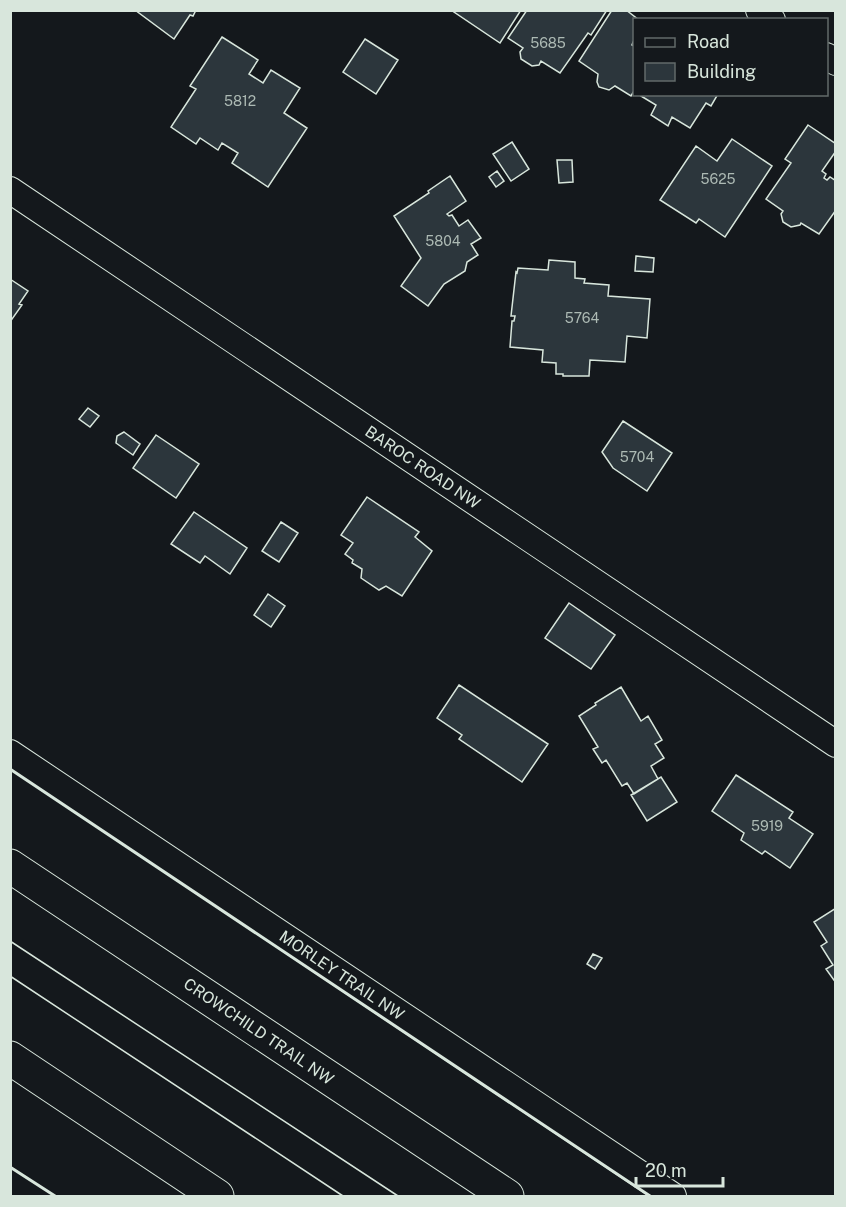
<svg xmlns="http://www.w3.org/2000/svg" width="846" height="1207" viewBox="0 0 846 1207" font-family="'Public Sans',sans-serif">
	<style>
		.building { fill: #2c363c; stroke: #d8e6dc; stroke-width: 1.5 }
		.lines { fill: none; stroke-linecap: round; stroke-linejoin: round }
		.minor-casing { stroke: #d8e6dc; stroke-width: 28 }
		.motorway-casing { stroke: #d8e6dc; stroke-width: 35 }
		.minor { stroke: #14181c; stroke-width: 26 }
		.motorway { stroke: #14181c; stroke-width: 33 }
		.tram { stroke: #d8e6dc; stroke-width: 1.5 }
		.wall { stroke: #d8e6dc; stroke-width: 3 }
		.labels { text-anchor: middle; stroke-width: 4.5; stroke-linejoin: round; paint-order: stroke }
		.number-label { font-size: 14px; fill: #adbab4 }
		.street-label { font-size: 16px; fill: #d8e6dc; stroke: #14181c }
	</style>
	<rect width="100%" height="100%" fill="#14181c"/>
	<path class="building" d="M135,10H196L193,16L190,15L174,39Z
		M451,10H521L500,43Z
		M527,10H607L591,35L588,33L560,73L541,61L539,65L532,66L521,59L520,52L523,48L508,38Z
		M612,10H626L639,20H634V40L632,45L634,46V91L631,96L615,86L609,90L599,87L597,82L598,74L579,61Z
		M222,37L258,60L249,74L263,83L271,70L300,88L284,113L307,128L268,187L232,163L238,153L222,143L218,150L200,138L196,144L171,127L196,89L190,86Z
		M365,39L398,60L376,94L343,72Z
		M643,94H718L711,106L706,103L690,128L672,117L668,126L651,115L656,105L641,96Z
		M808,125L836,144V151L822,171L826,174L824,178L827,180L830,177L836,181V210L819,234L801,223L800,225L791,227L783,222L781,214L783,211L766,199L791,163L785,159Z
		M732,139L772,166L725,237L699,219L696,223L660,200L696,146L717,161Z
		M512,142L529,169L511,181L493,154Z
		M557,160H572L573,182L559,183Z
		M497,171L504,181L496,187L489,177Z
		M450,176L466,201L447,214L449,216L452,215L459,226L468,220L481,238L471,244L478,255L467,262L465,271L444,284L428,306L401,286L421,258L394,216L429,193L428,191Z
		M636,256L654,258L653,272L635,271Z
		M549,260L575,262V278L585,279L584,283L609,285L608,296L650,299L647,338L627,336L625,362L590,360L589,376H563V374H556V363L542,362L543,350L510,347L512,321H514L515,316H511L516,272L517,273L518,268L548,270Z
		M10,279L28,291L19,304L22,305L10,322Z
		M88,408L99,416L90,427L79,419Z
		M623,421L672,453L647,491L613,468L602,452Z
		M124,432L140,444L133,455L116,443L117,436Z
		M156,435L199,464L176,498L133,468Z
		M367,497L419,532L415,537L432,551L402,596L386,586L379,590L361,578L362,569L352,563L353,560L345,554L353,543L341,535Z
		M194,512L247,548L230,574L205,556L200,563L171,544Z
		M281,522L298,533L279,562L262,551Z
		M268,594L285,606L271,627L254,615Z
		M569,603L615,635L591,669L545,638Z
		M459,685L548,744L522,782L459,739L462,735L437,718Z
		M621,687L641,721L648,716L662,740L655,744L664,758L651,766L658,779L634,794L627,783L622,786L606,760L602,763L593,749L598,747L579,716L596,705L595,703Z
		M736,775L793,812L789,818L813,834L790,868L765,851L762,854L741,840L744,833L712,811Z
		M661,777L677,802L647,821L631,795Z
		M836,908V983L826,969L833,965L821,946L827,942L814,922Z
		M593,954L602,958L595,969L587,964Z"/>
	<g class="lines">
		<defs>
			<path id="minor" d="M759,10L772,20
				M826,56L836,62
				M10,190L836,744
				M10,753L673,1196"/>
			<path id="motorway" d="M10,866L507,1196
				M10,1058L217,1196"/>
		</defs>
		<use href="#minor" class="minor-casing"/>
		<use href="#motorway" class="motorway-casing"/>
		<use href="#minor" class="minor"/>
		<use href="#motorway" class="motorway"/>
		<path class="tram" d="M10,941L398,1196
			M10,976L343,1196"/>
		<path class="wall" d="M10,769L650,1196
			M10,1167L55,1196"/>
	</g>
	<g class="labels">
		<g class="number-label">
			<text x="548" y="48">5685</text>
			<text x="240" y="106">5812</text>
			<text x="718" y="184">5625</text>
			<text x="443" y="246">5804</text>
			<text x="582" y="323">5764</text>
			<text x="637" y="462">5704</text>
			<text x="767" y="831">5919</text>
		</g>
		<g class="street-label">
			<text transform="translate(423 467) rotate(34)" y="6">BAROC ROAD NW</text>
			<text transform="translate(342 975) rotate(34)" y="6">MORLEY TRAIL NW</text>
			<text transform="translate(259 1031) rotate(34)" y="6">CROWCHILD TRAIL NW</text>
		</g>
	</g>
	<rect width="846" height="1207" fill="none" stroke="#d8e6dc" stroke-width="24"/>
	<rect x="633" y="18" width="195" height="78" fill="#14181c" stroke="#626a69" stroke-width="1.5"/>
	<rect x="645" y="38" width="30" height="9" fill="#14181c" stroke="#626a69" stroke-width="1.5"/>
	<text x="687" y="48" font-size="18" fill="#d8e6dc">Road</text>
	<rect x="645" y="63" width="30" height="18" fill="#2c363c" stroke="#626a69" stroke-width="1.5"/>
	<text x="687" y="78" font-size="18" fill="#d8e6dc">Building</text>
	<path d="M636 1177v9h87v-9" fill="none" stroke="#d8e6dc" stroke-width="3"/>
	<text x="645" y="1177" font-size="18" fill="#d8e6dc" stroke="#14181c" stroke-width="4.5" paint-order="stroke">20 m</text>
</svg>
